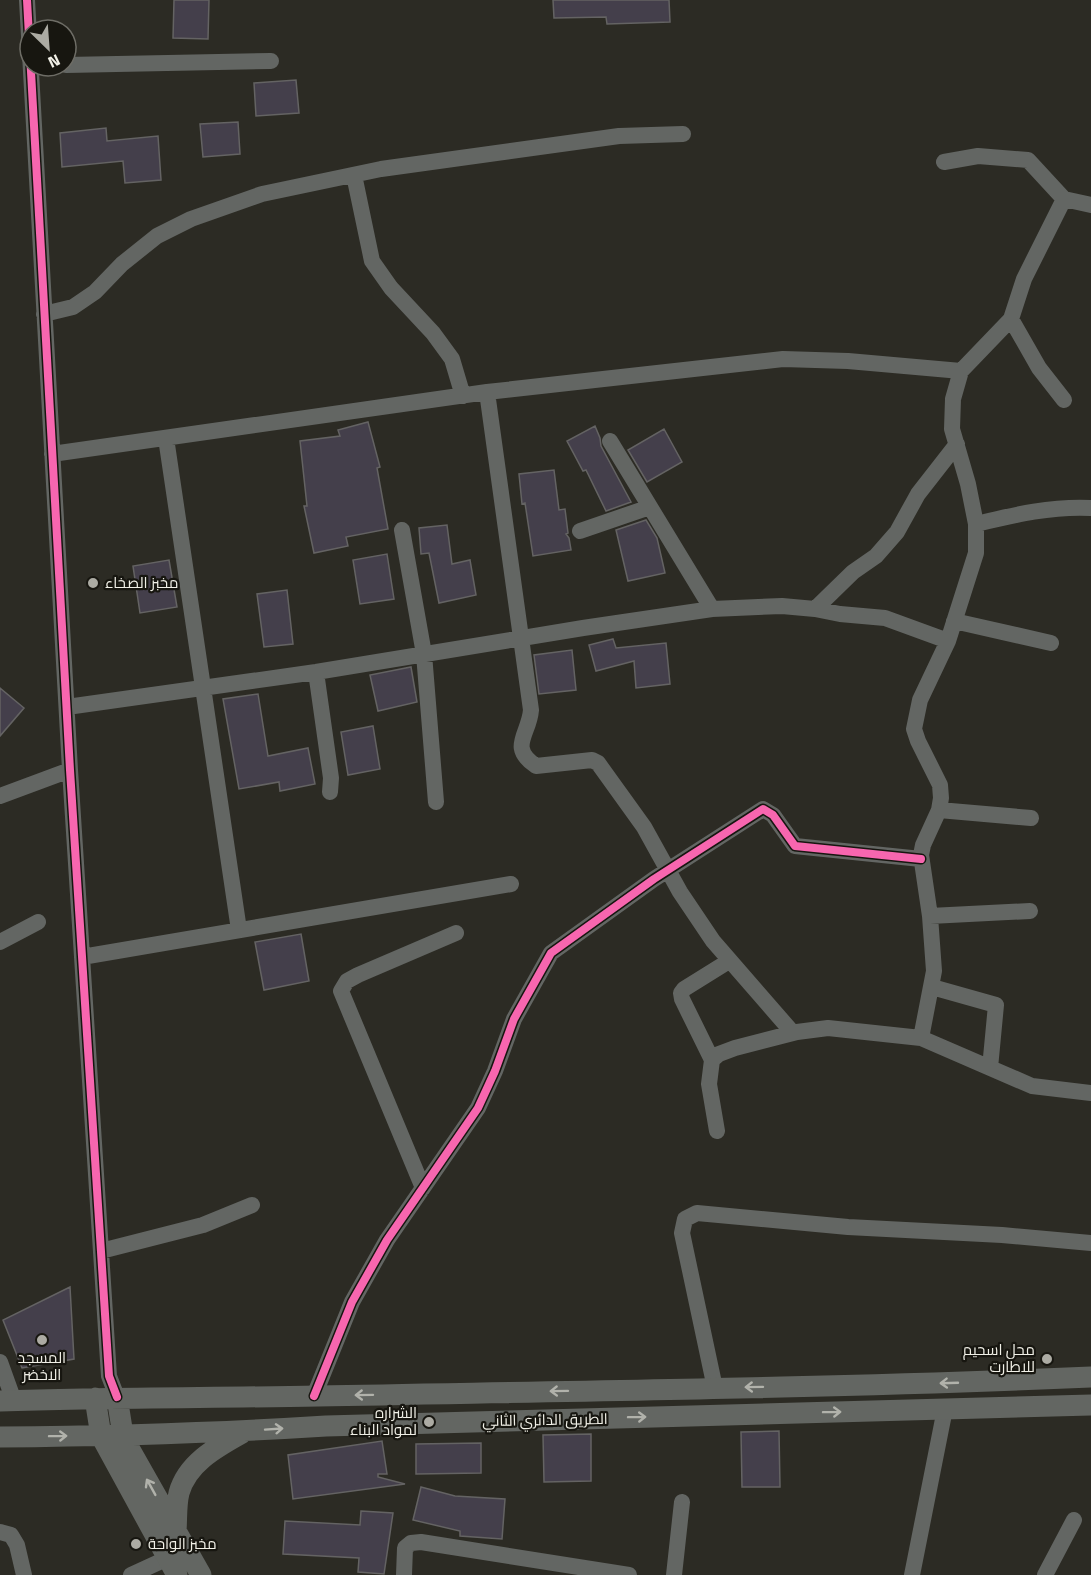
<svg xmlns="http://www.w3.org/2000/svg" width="1091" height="1575" viewBox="0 0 1091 1575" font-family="'Titillium Web',Cairo,sans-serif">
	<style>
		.building { fill: #443f4b; stroke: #646363; stroke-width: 1.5 }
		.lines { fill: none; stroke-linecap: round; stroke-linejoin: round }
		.minor { stroke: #636663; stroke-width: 16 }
		.major { stroke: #636662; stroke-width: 21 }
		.cycleway-casing { stroke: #171610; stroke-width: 11 }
		.cycleway { stroke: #f766af; stroke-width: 8 }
		.oneway { stroke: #b1b2ab }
		.poi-dot { fill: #acaba3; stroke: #171610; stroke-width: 2 }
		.labels { text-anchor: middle; stroke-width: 4.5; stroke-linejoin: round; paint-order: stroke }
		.poi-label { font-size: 15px; fill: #f1f0e7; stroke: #171610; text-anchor: start }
		.street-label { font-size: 15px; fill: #f1f0e7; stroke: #171610 }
	</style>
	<rect width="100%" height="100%" fill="#2c2b24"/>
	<path class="building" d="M174,0H209L208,39L173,38Z
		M553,0H669L670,22L607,24L606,17L554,18Z
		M296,80L299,113L256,116L254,83Z
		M238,122L240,154L203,157L200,124Z
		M106,128L107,141L158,136L161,180L125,183L123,161L62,167L60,133Z
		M368,422L380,467L377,468L388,529L346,537L348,546L314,553L304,506H307L300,441L340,436L338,430Z
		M595,426L600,438L601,446L631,502L606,511L586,470L583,471L567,441Z
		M664,429L682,462L647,482L628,450Z
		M554,470L559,510L565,509L568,533L566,534L569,538L571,550L533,556L525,503L522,504L519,474Z
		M646,520L657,538L665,573L628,581L616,530Z
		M447,525L452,564L470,560L476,595L439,603L429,553L421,554L419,528Z
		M387,554L394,599L360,604L353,560Z
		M169,560L177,607L140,613L133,566Z
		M287,590L293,644L264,647L257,594Z
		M613,639L616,648L666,643L670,684L636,688L634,661L596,671L589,645Z
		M572,650L576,690L539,694L534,655Z
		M411,667L417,702L378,711L370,675Z
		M0,688L24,708L0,736Z
		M258,694L268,756L308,748L315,784L280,791L279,782L239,789L223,699Z
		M373,726L380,769L348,775L341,732Z
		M301,934L309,981L264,990L255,942Z
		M70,1287L74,1359L22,1368L3,1320Z
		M779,1431L780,1487H742L741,1432Z
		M591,1434V1481L544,1482L543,1435Z
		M382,1441L387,1474H378V1477L405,1484L293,1499L288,1455Z
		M481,1443V1473L416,1474V1444Z
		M421,1487L455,1496L505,1499L502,1539L460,1536V1531L413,1520Z
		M361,1511L393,1513L384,1574L358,1572L359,1558L283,1554L285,1521L360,1525Z"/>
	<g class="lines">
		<path class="minor" d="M27,0L70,770L109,1376L117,1397
			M66,65L271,61
			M944,162L978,156L1028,160L1064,199L1091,205
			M354,175L372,261L391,288L433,333L452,359L463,396
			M44,314L73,307L95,292L122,264L157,236L191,219L262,194L381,169L619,136L683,134
			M1011,319L1039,368L1064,400
			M487,392L531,710C529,735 508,747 536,766L592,760L598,763L644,827L680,892L713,941L793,1033
			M166,438L239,930
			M610,441L712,609
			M52,454L487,392L783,359L848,361L961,371
			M976,524C1014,515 1051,506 1091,508
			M402,530L424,654L436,802
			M580,531L650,507
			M954,621L1051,643
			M948,641L885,618L840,614L815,609L853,572L876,556L897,532L918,494L957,444
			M316,672L331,778L330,792
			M67,707L316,672L583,628L712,609L782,606L815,609
			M0,796L70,770
			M939,810L1031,818
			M930,916L1030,911
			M0,942L38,922
			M82,957L511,884
			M932,987L996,1005L990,1068
			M921,1038L934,971L930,916L921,855L923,845L939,810L941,798L940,785L918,741L914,729L920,700L948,641L976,553V524L968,484L952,429L953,399L961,371L1011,319L1024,279L1064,199
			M712,1060L682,999L681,993L684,989L729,961
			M717,1131L709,1084L712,1060L719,1054L735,1048L797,1032L828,1028L921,1038L1032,1086L1091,1093
			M423,1188L341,991L347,981L358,975L456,933
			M101,1251L203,1225L252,1205
			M0,1362L14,1401
			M715,1388L682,1233L685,1219L697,1213L848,1227L1002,1235L1091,1243
			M314,1396L352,1302L387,1240L478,1108L495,1071L514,1019L551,953L654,879L763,809L773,815L795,846L921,859
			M0,1532L11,1535L17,1545L24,1575
			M131,1575L168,1558
			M404,1575L405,1548L411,1543L421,1542L629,1575
			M674,1575L682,1502
			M912,1575L945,1409
			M1045,1575L1074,1520"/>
		<path class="major" d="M117,1397L123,1435L129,1448L201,1575
			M95,1398L101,1436L177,1575
			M0,1401C106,1397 212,1398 318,1396C576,1391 834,1388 1091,1377
			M0,1437C109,1436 217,1433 326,1426L1091,1405
			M176,1531C177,1518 176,1505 179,1493C187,1463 217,1447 242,1433"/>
		<defs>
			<path id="cycleway" d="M27,0L70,770L109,1376L117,1397
				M314,1396L352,1302L387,1240L478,1108L495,1071L514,1019L551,953L654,879L763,809L773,815L795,846L921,859"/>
		</defs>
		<use href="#cycleway" class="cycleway-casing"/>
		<use href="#cycleway" class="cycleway"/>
	</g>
	<defs><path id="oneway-shaft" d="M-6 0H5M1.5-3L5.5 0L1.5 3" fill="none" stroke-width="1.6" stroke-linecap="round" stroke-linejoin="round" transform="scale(1.5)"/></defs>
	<g class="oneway">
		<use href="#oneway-shaft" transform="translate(949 1383) rotate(178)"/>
		<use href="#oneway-shaft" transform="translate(754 1387) rotate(179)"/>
		<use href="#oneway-shaft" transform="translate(559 1391) rotate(179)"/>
		<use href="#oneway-shaft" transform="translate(364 1395) rotate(179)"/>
		<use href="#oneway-shaft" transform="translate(832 1412) rotate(-1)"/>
		<use href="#oneway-shaft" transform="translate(637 1417) rotate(-1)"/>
		<use href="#oneway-shaft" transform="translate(274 1429) rotate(-4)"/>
		<use href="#oneway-shaft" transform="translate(58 1436) rotate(-1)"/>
		<use href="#oneway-shaft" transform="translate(151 1487) rotate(-119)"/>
	</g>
	<g class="poi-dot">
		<circle cx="93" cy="583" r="6"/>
		<circle cx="42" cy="1340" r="6"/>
		<circle cx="1047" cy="1359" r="6"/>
		<circle cx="429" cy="1422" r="6"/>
		<circle cx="136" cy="1544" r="6"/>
	</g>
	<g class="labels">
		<g class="poi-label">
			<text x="105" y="588">مخبز الصخاء</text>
			<text x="1035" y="1355" text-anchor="end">محل اسحيم<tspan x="1035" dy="17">للاطارت</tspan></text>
			<text x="42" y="1363" text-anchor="middle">المسجد<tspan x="42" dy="17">الاخضر</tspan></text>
			<text x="417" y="1418" text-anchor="end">الشراره<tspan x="417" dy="17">لمواد البناء</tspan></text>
			<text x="148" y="1549">مخبز الواحة</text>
		</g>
		<g class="street-label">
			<text transform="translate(545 1420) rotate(-1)" y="5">الطريق الدائري الثاني</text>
		</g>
	</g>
	<g transform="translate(48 48) rotate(155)"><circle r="28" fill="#171610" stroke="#6e6d66" stroke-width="1.5"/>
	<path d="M0-4.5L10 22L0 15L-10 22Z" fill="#acaba3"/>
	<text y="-9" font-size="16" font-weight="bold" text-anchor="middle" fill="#f1f0e7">N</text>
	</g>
</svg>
